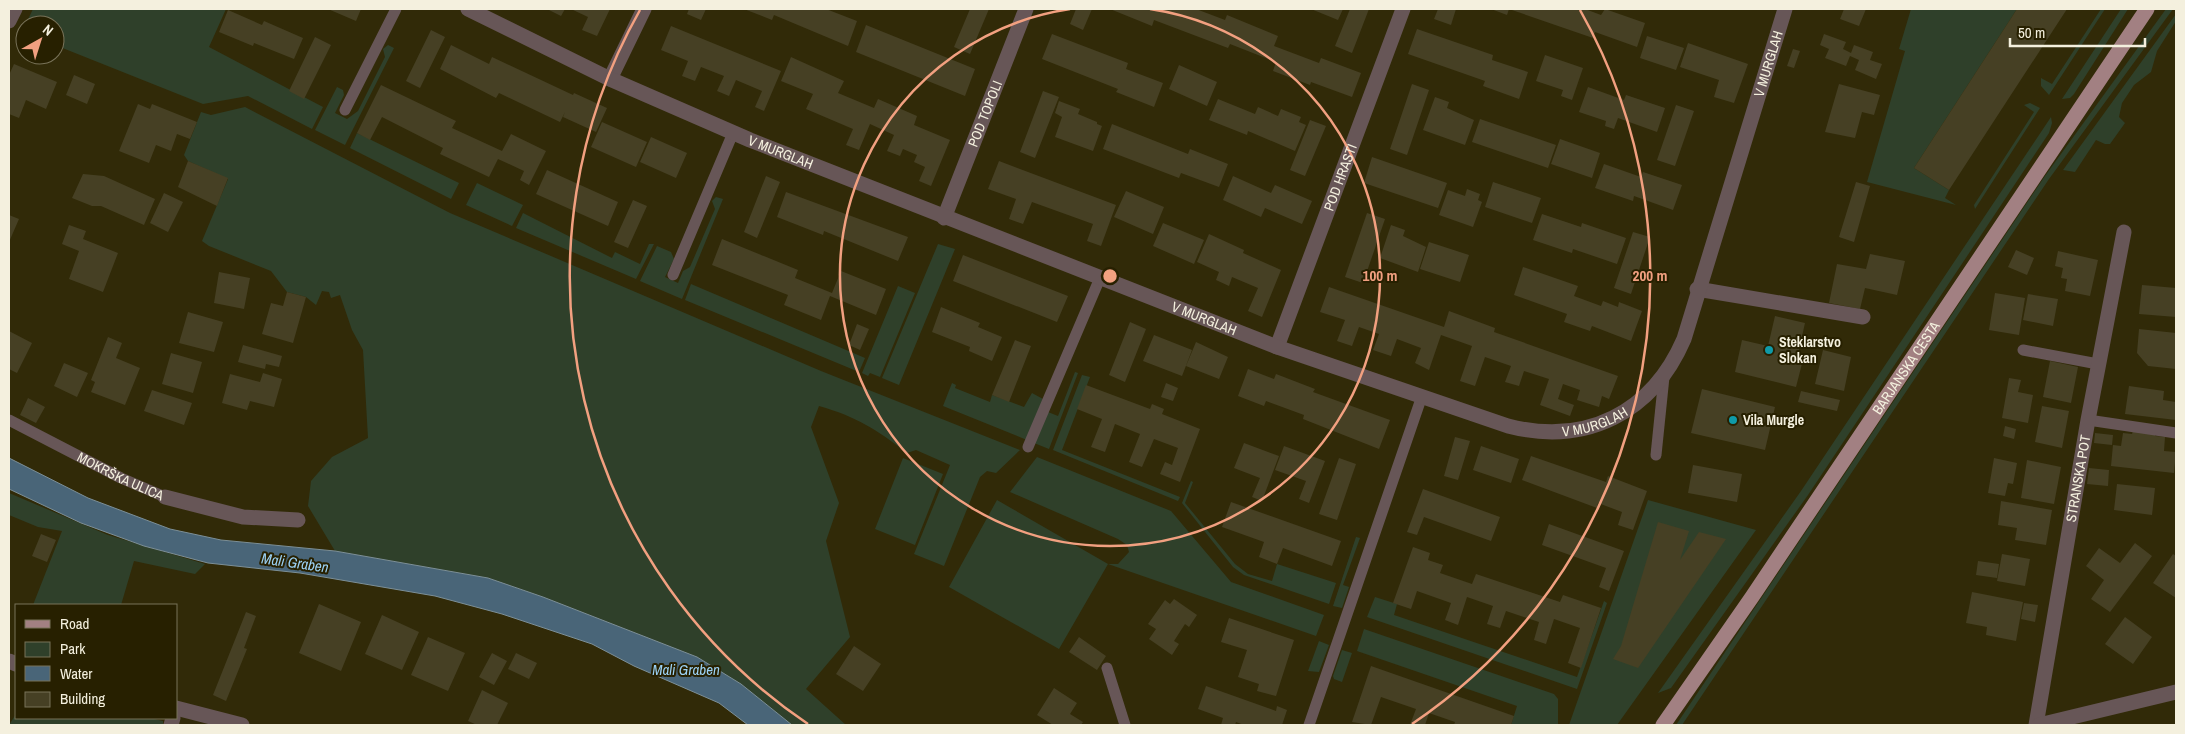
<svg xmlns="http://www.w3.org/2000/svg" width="2185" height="734" viewBox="0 0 2185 734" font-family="'Archivo Narrow',sans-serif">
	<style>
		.green { fill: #2f402a }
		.water { fill: #496578; stroke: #7c8f97 }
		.building { fill: #464024 }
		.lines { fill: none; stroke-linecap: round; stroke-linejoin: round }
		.service { stroke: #675657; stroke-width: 11 }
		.minor { stroke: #675657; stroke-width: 15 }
		.tertiary { stroke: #675657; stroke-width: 15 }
		.primary { stroke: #a28082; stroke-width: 15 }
		.ring { fill: none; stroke: #f2a080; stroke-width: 2.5 }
		.culture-dot { fill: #0f9aa8; stroke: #272000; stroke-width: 2 }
		.labels { text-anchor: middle; stroke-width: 4; stroke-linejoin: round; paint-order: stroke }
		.street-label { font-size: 14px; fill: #f4f0de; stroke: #272000 }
		.poi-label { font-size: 14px; font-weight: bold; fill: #f4f0de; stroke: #272000; text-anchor: start }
		.water-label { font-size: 15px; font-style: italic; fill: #9cd2f5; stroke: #272000 }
		.centre { fill: #f2a080; stroke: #272000; stroke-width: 2.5 }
		.ring-label { font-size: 15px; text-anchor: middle; font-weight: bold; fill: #f2a080; stroke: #272000; stroke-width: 4; stroke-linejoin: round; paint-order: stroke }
	</style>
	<rect width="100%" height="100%" fill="#312a08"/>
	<path class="green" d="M33,9H226L209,47L323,107L312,129L248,96L203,104L55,45V25H25V33L22,32Z
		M1911,9H2017L1914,168L1949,190L1945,198L1956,205L1867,182L1905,51L1899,49Z
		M2101,9H2105L2049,95L2041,86V78L2052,84Z
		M2121,9H2128L2074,94L2070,98L2062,99Z
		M2166,9H2173L2049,179L1684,722L1682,725H1676L2045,176Z
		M2176,14V21L2157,51L2151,72L2134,85L2122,103L2119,117L2125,123L2110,144H2105L2096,140L2075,172L2063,170Z
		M388,45L394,48L345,145L315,130L337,87L343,90L344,95L335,113L347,119L358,111L385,57L383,49Z
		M2030,103L2040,108L1975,209L1974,205L2034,112L2024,105Z
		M245,107L450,213L821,371L1020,450L996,473L987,471L980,477L944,566L914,554L950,465L916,450L907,453C876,429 857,417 819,406L811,427L839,503L826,541L850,637L806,689L846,725H792L741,684L697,657L543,597L488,578L335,551L308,506L311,481L332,457L368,438L363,350L352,330L340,295L331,298L329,292L322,291L316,305L306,297L287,292L271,271L209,246L202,241L228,179L188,161L184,155L201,112L211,115Z
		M2051,117L2052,123L2049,133L1808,495L1671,688L1658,693L1801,491Z
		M357,133L459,183L451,199L350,148Z
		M477,183L523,205L512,226L466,205Z
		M716,197L723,199L682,299L640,281L657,246L671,252L674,259L665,277L678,283L683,271L690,267L715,209L712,201Z
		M523,213L612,258L615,252L640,264L649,244H654L636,279L516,228Z
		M938,244L955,249L899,385L882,378Z
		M691,284L865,358L859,372L685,300Z
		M898,286L915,293L880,377L870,373L868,376L862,373Z
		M1075,372L1078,373L1049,449L1034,443L1048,412L1058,416Z
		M1082,375L1090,377L1062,450L1180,497L1178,501L1053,450Z
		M952,383L956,385L955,388L990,402L992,395L1024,407L1032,393L1043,399L1027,440L943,406Z
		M1037,457L1171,511L1231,582L1324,615L1316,636L1108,564L1059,649L949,587L997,500L1108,564H1118L1129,552L1127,545L1118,539L1010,492Z
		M903,458L943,474L915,545L875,529Z
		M1191,481L1193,482L1185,503L1235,564L1248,574L1272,581L1277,564L1336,583L1329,604L1244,575L1233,567L1182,503Z
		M9,493L108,535L205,564L195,574L134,561L121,605H33L62,531L38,527L9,515Z
		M1648,500L1756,530L1617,725H1569Z
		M1356,537L1360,538L1343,585L1349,587L1342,608L1333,606Z
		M1375,597L1397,604L1394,615L1577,677L1604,601L1607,603L1577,689L1367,617Z
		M1364,629L1554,694L1558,699V725H1511L1517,706L1357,651Z
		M1319,641L1329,645L1319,672L1308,671Z
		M1342,650L1352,653L1342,682L1334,679L1333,676Z
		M16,714V718H150L163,721V725H9Z"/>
	<path class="water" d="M9,458L88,498L170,529L221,540L335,551L488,578L543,597L697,657L741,684L792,725H748L719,703L634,666L592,644L502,614L435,596L300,573L208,563L144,546L81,523L9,489Z"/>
	<path class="building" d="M328,9H361L356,21Z
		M547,9H565L561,16Z
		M571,9H610L597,36L582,30L588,17Z
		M689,9H706L701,20L687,14Z
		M744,9H826L857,21L848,46L774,15L772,20Z
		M970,9H989L970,54L954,47Z
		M1076,9H1092L1083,30L1070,24Z
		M1110,9H1196L1225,20L1227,15L1278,36L1274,46L1319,63L1321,58L1361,73L1352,97L1311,82L1310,85L1273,71L1276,62L1230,44L1228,48L1154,20L1152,26Z
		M1311,9H1343L1338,20Z
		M1350,9H1369L1352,53L1335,46Z
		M1438,9H1456L1451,25L1434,19Z
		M1491,9H1585L1601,15L1605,9L1645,23L1637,47L1595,32L1593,38L1509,9L1507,15Z
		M1844,9H1866L1859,26L1840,19Z
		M2017,9H2067L1949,190L1914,168Z
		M228,10L262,25L264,21L303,38L294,59L254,43L253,46L219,32Z
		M866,25L975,69L965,96L856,52Z
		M671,26L781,71L764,111L755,107L762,91L736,80L729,96L717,91L724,76L701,67L695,81L682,76L688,61L661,50Z
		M1417,29L1493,55L1492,60L1528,72L1519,99L1483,86L1485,81L1408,54Z
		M431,30L445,37L420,88L406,81Z
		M1052,34L1128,63L1126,69L1163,83L1154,107L1116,92L1118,89L1042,59Z
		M1824,34L1846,42L1843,49L1851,53L1854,45L1873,52L1870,60L1882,64L1876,79L1855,70L1859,60L1850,56L1846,66L1825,58L1829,49L1820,45Z
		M1647,36L1684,48L1676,70L1640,58Z
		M315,37L331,45L304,99L289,91Z
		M1688,43L1748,64L1734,103L1714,97L1719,80L1680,67Z
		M451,45L489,64L492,57L573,95L574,93L607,108L596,132L563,117L565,112L560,122L499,93L496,98L440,69Z
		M1793,49L1800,51L1794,68L1787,66Z
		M1545,55L1583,68L1572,100L1561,96L1563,90L1536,81Z
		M791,57L844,81L838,93L874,108L878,99L917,116L914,125L950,140L931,186L919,181L925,167L914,162L917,155L903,149L900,156L887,151L894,135L870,124L859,150L846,145L853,129L806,109L813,94L781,81Z
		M14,64L57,82L46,109L26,100L19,118L9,114V75Z
		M1179,65L1217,82L1207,106L1169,89Z
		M74,75L95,84L87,104L66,95Z
		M1412,84L1429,90L1407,155L1390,149Z
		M1839,84L1880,95L1874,115L1862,112L1855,138L1825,132Z
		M381,85L456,121L452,128L502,151L511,134L546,151L529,185L520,180L524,171L498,159L489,177L440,154L443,148L382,117L370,140L357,133Z
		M1588,87L1624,100L1626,95L1665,108L1657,132L1618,118L1614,129L1605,126L1606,121L1579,112Z
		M1043,91L1059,97L1035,158L1020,152Z
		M1435,97L1449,102L1447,108L1474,120L1465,145L1423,130Z
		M1218,99L1255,114L1258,107L1278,116L1281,109L1301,117L1299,122L1306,125L1295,151L1248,131L1247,135L1209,120Z
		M1059,101L1080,109L1078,114L1097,122V124L1102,126L1093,151L1055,137L1062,117L1055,113Z
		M138,104L150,109L152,104L197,122L190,139L177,134L171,151L156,145L149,163L119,151Z
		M1676,105L1694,111L1675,166L1657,160Z
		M1480,119L1556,145L1548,168L1472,142Z
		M1310,120L1326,126L1305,176L1290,170Z
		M602,122L647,142L636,167L591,147Z
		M1112,124L1188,154L1190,149L1228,164L1219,187L1181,173L1179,178L1103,149Z
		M651,137L687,153L676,178L640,162Z
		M1560,139L1600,153L1592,178L1551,164Z
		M1372,157L1447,183L1438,208L1364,183Z
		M188,161L228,178L217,206L178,187Z
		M999,161L1116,205L1101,246L1087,241L1093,224L1032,202L1023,224L1009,219L1016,199L988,189Z
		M1604,164L1641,177L1643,172L1682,185L1673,210L1634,196L1633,201L1595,188Z
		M547,170L618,202L608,226L536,194Z
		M83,174L104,176L155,199L144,225L101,206H92L72,198Z
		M766,176L780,182L757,238L744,232Z
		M1233,176L1271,193L1275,185L1312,201L1302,224L1265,208L1261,217L1223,200Z
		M1493,182L1541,198L1532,223L1485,207Z
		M1856,182L1870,186L1854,242L1839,237Z
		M1467,189L1480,194L1478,200L1482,202L1473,227L1439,215L1448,190L1465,196Z
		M1126,191L1164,207L1153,234L1114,217Z
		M786,192L908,237L898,261L824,231L823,235L777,217Z
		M164,193L183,202L168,232L150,223Z
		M633,200L647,206L628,248L614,242Z
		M1367,213L1385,219L1363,283L1345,277Z
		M1542,214L1581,227L1582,223L1626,238L1617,264L1573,249L1572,253L1533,240Z
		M9,215L19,219L9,242Z
		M1163,223L1204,240L1194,264L1153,246Z
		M69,225L86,231L83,239L118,253L103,292L69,279L79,251L62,244Z
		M1391,225L1405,230L1403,236L1426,247L1418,272L1380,258Z
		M1633,232L1650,237L1631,294L1614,288Z
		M1209,234L1244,250L1243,253L1281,270L1262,317L1248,311L1258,288L1232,277L1229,286L1216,280L1219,272L1197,262Z
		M722,239L798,270L795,278L832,293L841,271L886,289L876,315L830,296L821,320L784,305L788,295L712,265Z
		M1429,242L1469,255L1460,282L1420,269Z
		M2016,250L2034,258L2027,275L2008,267Z
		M2058,251L2098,260L2090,296L2065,291L2067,279L2061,278L2063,268L2055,266Z
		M1870,254L1905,261L1897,295L1865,288L1860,309L1829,303L1837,264L1866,269Z
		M963,255L1068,296L1057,322L953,281Z
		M1523,267L1578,286L1574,296L1601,306L1603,301L1618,307L1619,302L1642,311L1631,341L1592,326L1590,331L1564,322L1567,314L1514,295Z
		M219,272L250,278L244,309L214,303Z
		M2142,285L2176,288V317L2139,314Z
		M1329,287L1444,327L1449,311L1495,328L1494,332L1618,376L1609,399L1602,396L1599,407L1577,400L1580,390L1563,384L1558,399L1574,405L1570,416L1540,405L1549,379L1524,371L1519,386L1505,382L1511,366L1485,357L1475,386L1460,381L1472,346L1441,335L1429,370L1415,363L1421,348L1397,339L1391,356L1373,350L1379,334L1359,327L1352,346L1337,341L1345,320L1320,312Z
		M287,292L306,297L293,343L262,334L271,303L283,306Z
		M1995,293L2025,298L2019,335L1989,330Z
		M2028,294L2058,299L2053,326L2023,320Z
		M941,307L980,323L978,327L1002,337L992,361L969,351L970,347L932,332Z
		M188,312L223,322L214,352L179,343Z
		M1775,316L1805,323L1798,354L1804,356L1796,387L1735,372L1742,340L1768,346Z
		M1130,322L1146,329L1125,382L1109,375Z
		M857,324L869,329L860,350L849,345Z
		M2139,329L2176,333V369L2148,366L2137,353Z
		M9,331L32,343L17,373L9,369Z
		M1154,335L1192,350L1182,376L1143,361Z
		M108,337L122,343L116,358L140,368L125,405L91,392L95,382L91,380Z
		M1015,340L1031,346L1009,402L992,395Z
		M1196,342L1228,357L1219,379L1186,366Z
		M243,345L282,356L279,367L266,364L265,369L238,362Z
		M1823,350L1851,357L1844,391L1815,384Z
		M171,353L202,362L193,393L162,384Z
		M2050,361L2078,367L2071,403L2043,397Z
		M64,363L88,373L77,397L54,386Z
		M1248,369L1274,379L1276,374L1315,389L1313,392L1390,420L1379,449L1303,419L1304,415L1266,401L1264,406L1238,396Z
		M263,373L282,379L274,407L250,401L247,410L222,403L230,374L260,382Z
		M2009,378L2021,380L2018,392L2033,395L2028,423L2002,418Z
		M1166,383L1178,388L1173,401L1161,397Z
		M1086,385L1150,409L1152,404L1164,409L1162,414L1200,429L1180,482L1160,474L1165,462L1172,465L1178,448L1154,439L1142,467L1129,462L1140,434L1115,424L1105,452L1091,447L1102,419L1077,409Z
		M2129,386L2164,391L2163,400L2176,402V420L2125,414Z
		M1702,389L1775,407L1765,450L1691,433Z
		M152,390L192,403L184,425L144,411Z
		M1801,391L1840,400L1837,411L1798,402Z
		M28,398L45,407L36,423L20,415Z
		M2042,406L2069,411L2062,448L2035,442Z
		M2005,426L2016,429L2014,439L2003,436Z
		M2133,431L2155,433V436L2165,437L2164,451L2176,452L2174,473L2111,466L2113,445L2121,446L2123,433L2132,434Z
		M2095,433L2113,435L2112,445L2094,443Z
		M1455,437L1470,441L1458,480L1444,476Z
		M1244,443L1279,456L1262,501L1252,497L1260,478L1234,468Z
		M1284,446L1325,461L1309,503L1299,499L1306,481L1275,470Z
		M1481,446L1519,459L1511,483L1473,470Z
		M1531,456L1606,482L1608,476L1647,491L1633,530L1618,525L1622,512L1598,503L1597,508L1522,480Z
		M1339,458L1356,464L1337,520L1319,514Z
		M1994,458L2017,463L2013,484L2008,483L2005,496L1988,493Z
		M2027,460L2061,467L2054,504L2021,498Z
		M1693,465L1742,474L1737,502L1688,493Z
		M2089,468L2109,470L2108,486L2087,484Z
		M2117,484L2155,488L2152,515L2114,510Z
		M1423,489L1500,517L1491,541L1424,517L1417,535L1407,532Z
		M2001,501L2052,510L2046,545L2015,540L2017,528L1998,525Z
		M1231,502L1341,541L1332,566L1283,548L1277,564L1259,557L1264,542L1222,527Z
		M1658,522L1689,531L1680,560L1699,532L1726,539L1638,668L1613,659L1621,646Z
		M1549,524L1624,551L1609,591L1599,587L1606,568L1542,545Z
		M41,534L56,540L47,562L32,556Z
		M2135,543L2152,556L2110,612L2091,599L2104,580L2086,566L2099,548L2120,563Z
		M1413,547L1430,553L1428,560L1443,565L1440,573L1472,584L1476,574L1560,602L1563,595L1601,608L1581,668L1568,663L1580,628L1554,619L1546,644L1534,640L1539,622L1506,611L1500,628L1487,624L1493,606L1467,597L1458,625L1445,620L1451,603L1417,591L1411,609L1393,603Z
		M2002,554L2030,559L2025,586L1997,581Z
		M2173,554L2176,556V598L2153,583Z
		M1978,561L1999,564L1997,578L1976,575Z
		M1972,592L2023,602L2016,641L1986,635L1987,627L1966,623Z
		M1174,599L1197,615L1189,627L1185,624L1174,641L1179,644L1172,655L1149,639L1156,629L1148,624L1165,600L1170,604Z
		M2024,603L2038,605L2035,622L2021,619Z
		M319,604L361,622L341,671L299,653Z
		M246,612L256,616L244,648L247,649L226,701L213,695Z
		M382,615L419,632L402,670L365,654Z
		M2125,617L2152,637L2133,664L2105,644Z
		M1229,618L1294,640L1276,696L1257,691L1259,684L1238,677L1247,650L1221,642Z
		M428,637L465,653L448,691L411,675Z
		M1079,637L1106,656L1097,670L1069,652Z
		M854,646L881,664L863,691L836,674Z
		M492,653L507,661L494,685L479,677Z
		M516,653L537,663L529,679L508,669Z
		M1371,666L1514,716L1511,725H1454L1455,722L1429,713L1425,725H1410L1416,709L1381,697L1371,725L1352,722Z
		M1206,686L1276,711L1277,706L1287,710L1282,725H1244L1236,722L1235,725H1221L1223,718L1198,709Z
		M1054,688L1077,703L1070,714L1083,722L1081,725H1053L1037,715Z
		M482,690L508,703L497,725H477L468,721Z"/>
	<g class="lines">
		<g class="service">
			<path d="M345,110L396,9"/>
			<path d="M673,275L733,133"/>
			<path d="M2023,350L2098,364"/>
			<path id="s1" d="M9,420L121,478L165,497"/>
			<path d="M2088,420L2176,433"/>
			<path d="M1028,447L1100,278"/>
			<path d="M1656,455L1664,377"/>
			<path d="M1107,668L1125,725"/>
			<path d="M1309,725L1422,396"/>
		</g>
		<g class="minor">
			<path d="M9,21L15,9"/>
			<path d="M610,79L644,9"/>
			<path id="s2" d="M944,218L1026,9"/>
			<path d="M1697,289L1863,317"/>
			<path id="s3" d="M1277,347L1403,9"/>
			<path d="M165,497L243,517L298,520"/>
			<path d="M171,725L173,718"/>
			<path id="s4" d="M2036,725L2088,420L2124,232"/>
		</g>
		<g class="tertiary">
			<path id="s5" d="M468,9L610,79L750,140L1277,347L1508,426C1586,446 1652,413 1684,339L1785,9"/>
			<path d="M9,661L16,664"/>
			<path d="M176,708L242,725"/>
			<path d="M2039,725L2176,692"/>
		</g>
		<path class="primary" id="s6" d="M1663,725L1752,597L2147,9"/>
	</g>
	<g class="ring">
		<path d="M1150 9A270 270 0 1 1 1070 9"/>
		<path d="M808 724A540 540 0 0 1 640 10M1580 10A540 540 0 0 1 1412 724"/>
	</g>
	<g class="culture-dot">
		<circle cx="1769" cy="350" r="5"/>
		<circle cx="1733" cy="420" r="5"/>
	</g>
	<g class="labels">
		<g class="street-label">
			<text dy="5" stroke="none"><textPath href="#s5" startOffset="1625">V MURGLAH</textPath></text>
			<text dy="5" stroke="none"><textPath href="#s2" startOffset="112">POD TOPOLI</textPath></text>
			<text dy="5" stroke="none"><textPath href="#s5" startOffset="344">V MURGLAH</textPath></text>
			<text dy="5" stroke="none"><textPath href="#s3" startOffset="181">POD HRASTI</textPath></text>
			<text dy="5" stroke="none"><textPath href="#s5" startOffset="799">V MURGLAH</textPath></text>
			<text dy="5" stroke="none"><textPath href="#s6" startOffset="432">BARJANSKA CESTA</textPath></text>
			<text dy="5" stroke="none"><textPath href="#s5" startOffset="1210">V MURGLAH</textPath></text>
			<text dy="5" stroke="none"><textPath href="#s1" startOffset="125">MOKRŠKA ULICA</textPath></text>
			<text dy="5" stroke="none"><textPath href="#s4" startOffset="250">STRANSKA POT</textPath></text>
		</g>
		<g class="poi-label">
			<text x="1779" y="347">Steklarstvo<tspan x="1779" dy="16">Slokan</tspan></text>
			<text x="1743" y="425">Vila Murgle</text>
		</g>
		<g class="water-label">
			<text transform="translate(295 563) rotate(8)" y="5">Mali Graben</text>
			<text x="686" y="675">Mali Graben</text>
		</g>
	</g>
	<circle cx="1110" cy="276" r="8" class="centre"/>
	<g class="ring-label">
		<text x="1380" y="281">100 m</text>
		<text x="1650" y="281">200 m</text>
	</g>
	<rect width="2185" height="734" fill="none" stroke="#f4f0de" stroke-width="20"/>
	<rect x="15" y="604" width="162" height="115" fill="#272000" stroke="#797359"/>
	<rect x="25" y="620" width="25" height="8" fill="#a28082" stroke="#797359"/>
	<text x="60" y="629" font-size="15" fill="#f4f0de">Road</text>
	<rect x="25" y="642" width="25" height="15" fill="#2f402a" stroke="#797359"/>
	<text x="60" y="654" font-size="15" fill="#f4f0de">Park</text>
	<rect x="25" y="666" width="25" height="15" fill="#496578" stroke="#797359"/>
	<text x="60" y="679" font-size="15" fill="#f4f0de">Water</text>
	<rect x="25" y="692" width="25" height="15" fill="#464024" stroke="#797359"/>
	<text x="60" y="704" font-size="15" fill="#f4f0de">Building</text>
	<g transform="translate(40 40) rotate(39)"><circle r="24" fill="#272000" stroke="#797359"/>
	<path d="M0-4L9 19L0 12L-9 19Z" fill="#f2a080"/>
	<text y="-8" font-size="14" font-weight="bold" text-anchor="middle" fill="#f4f0de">N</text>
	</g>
	<path d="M2010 38v8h135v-8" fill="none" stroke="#f4f0de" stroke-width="2.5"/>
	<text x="2018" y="38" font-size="15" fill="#f4f0de" stroke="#272000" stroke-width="4" paint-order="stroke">50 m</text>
</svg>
